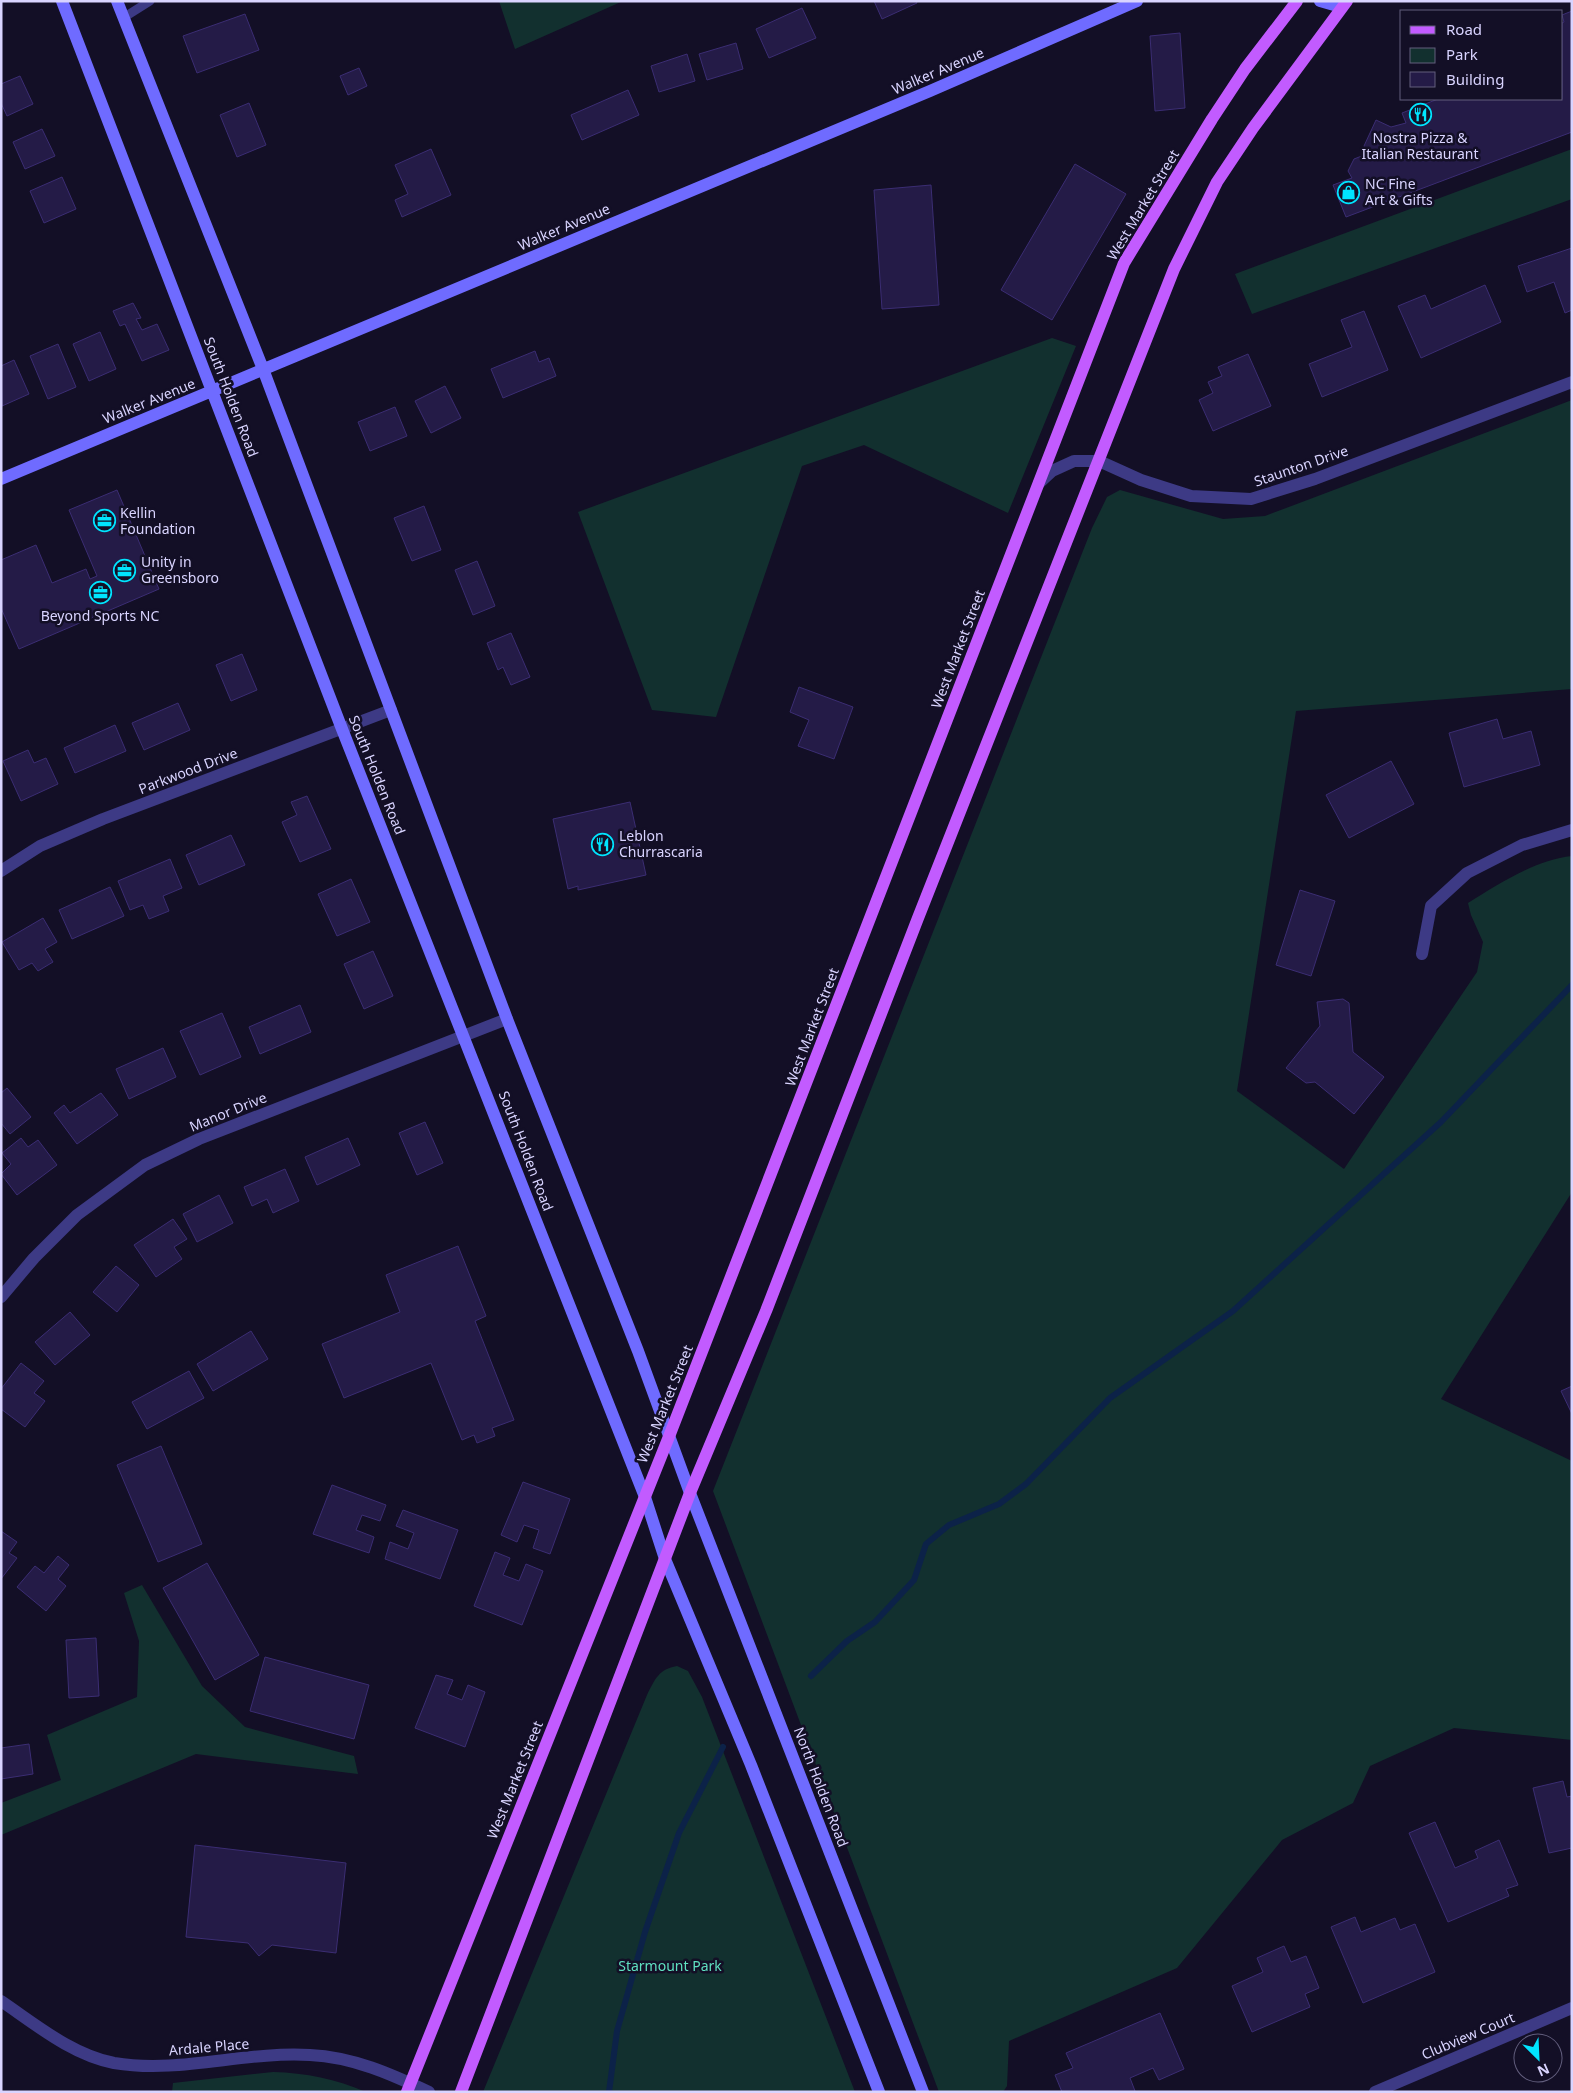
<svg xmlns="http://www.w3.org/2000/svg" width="1573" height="2093" viewBox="0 0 1573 2093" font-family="'Noto Sans',sans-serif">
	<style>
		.green { fill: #12302f }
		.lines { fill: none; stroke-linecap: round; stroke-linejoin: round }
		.stream { stroke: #0c2248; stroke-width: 6 }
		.building { fill: #241b47; stroke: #3b2d73 }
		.lane { stroke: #3d3a85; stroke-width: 9 }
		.street { stroke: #3d3a85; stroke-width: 12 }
		.secondary { stroke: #6f6bff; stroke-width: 12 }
		.primary { stroke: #c25bff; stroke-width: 12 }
		.labels { text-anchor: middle; stroke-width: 5; stroke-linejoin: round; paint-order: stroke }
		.street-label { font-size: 14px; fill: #d9d4ff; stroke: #130f26 }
		.poi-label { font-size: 14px; fill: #d9d4ff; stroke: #130f26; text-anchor: start }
		.park-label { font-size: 14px; fill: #5fe0c0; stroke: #130f26 }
	</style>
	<rect width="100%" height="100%" fill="#130f26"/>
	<path class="green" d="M499,1H623L515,49Z
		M1572,149V199L1252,314L1235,274Z
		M1052,338L1076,346L1008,513L864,445L802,466L716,717L652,710L578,512Z
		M1572,400V689L1296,711L1237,1091L1344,1169L1477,972L1483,942L1471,915L1468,903C1499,884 1535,860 1572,856V1192L1441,1399L1572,1461V1740L1454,1728L1370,1766L1353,1803L1282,1840L1177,1968L1009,2041L1007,2086L1003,2092H939L713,1491L1092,528L1107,497L1120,490L1223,519L1265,516Z
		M142,1585L202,1686L245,1727L354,1756L358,1774L196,1754L1,1835V1803L61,1780L47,1735L137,1697L139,1641L124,1593Z
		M677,1666L688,1671L702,1697L855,2092H483L647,1695C655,1679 659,1669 677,1666Z
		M273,2072C306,2073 336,2079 366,2092H172L173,2083Z"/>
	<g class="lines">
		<path class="stream" d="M811,1676L847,1641L875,1622L914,1580L926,1544L949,1525L999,1504L1026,1484L1110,1398L1233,1311L1441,1122L1572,985
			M609,2092L617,2031L645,1932L679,1833L723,1747"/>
	</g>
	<path class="building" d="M874,1H916L917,3L882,19Z
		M802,8L816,38L769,58L756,29Z
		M1572,11V132L1346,217L1333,185L1352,178L1348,171L1354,159L1367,154L1364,146L1376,120L1391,127L1406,123L1402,113L1438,99H1562V23L1564,22L1562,15Z
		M245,14L259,50L197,73L183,36Z
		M1180,33L1185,108L1155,111L1150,36Z
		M736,43L743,69L707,80L699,54Z
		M687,54L695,81L659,92L651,66Z
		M359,68L367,86L348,95L340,76Z
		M20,76L33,104L7,116L1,103V84Z
		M628,90L639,115L582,140L571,115Z
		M249,103L266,145L237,157L220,115Z
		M42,129L55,156L25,169L13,142Z
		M431,149L451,195L402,217L395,200L408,194L395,165Z
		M1075,164L1126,194L1052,320L1001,290Z
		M62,177L76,209L44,223L30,191Z
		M931,185L939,305L882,309L874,190Z
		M1572,248V310L1565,313L1554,282L1527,292L1518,266Z
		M1485,285L1501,322L1421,358L1398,306L1425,295L1431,309Z
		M133,303L141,318L136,319L142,330L157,324L169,350L142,361L125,324L120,326L113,311Z
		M1364,311L1388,370L1322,397L1309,364L1352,347L1341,320Z
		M100,332L116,369L89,381L73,344Z
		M58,344L76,387L48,399L30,356Z
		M535,351L539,362L549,358L556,376L503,398L491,369Z
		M1248,354L1271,406L1213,431L1199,400L1213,393L1208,382L1222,376L1218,367Z
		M14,360L29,394L2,406L1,366Z
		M445,386L461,418L431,433L415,401Z
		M395,407L407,436L370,451L358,422Z
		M117,490L159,589L19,649L1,608V560L36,545L52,583L86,569L90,579L97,576L69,510Z
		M424,506L441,550L412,561L394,518Z
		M477,561L495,606L473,615L455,570Z
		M511,633L530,677L511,685L503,667L498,670L487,643Z
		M242,654L257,690L231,701L216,665Z
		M799,687L853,707L834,759L798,746L809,720L790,712Z
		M178,703L190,730L144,750L132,723Z
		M1497,719L1503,739L1531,731L1540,765L1464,787L1449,733Z
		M115,725L126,751L75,773L64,748Z
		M28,750L34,763L46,758L58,784L21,801L3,761Z
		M1391,761L1414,804L1349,838L1326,795Z
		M307,796L331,849L300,862L282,822L297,815L291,802Z
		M630,802L646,875L578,890V886L568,889L553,819Z
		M231,835L245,865L199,885L186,855Z
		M170,859L182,888L163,896L169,911L149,919L143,905L130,910L118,881Z
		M351,879L370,922L337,936L318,894Z
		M110,887L124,916L72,939L59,910Z
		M1300,890L1335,901L1311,976L1276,965Z
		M43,918L57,942L45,949L53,962L38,971L32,963L19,970L2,942Z
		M373,951L393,996L364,1009L344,964Z
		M1343,999L1349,1003L1353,1052L1384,1077L1354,1114L1315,1082L1306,1083L1286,1068L1320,1026L1317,1002Z
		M300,1005L311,1032L260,1054L249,1027Z
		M222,1013L241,1057L200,1075L180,1031Z
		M163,1048L176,1077L129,1099L116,1069Z
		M7,1088L31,1117L10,1134L1,1123V1093Z
		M101,1093L118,1115L77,1144L54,1113L64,1105L70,1113Z
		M425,1122L443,1163L417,1175L399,1133Z
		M21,1138L28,1147L38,1140L57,1165L17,1195L1,1174L11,1164L2,1153Z
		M348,1138L360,1165L317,1185L305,1157Z
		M285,1169L299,1201L273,1213L267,1199L252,1206L244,1187Z
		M219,1195L233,1223L197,1242L183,1214Z
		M173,1219L187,1239L174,1247L182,1259L156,1277L134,1245Z
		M458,1246L486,1316L475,1321L514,1420L492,1428L495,1436L477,1443L474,1435L462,1440L431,1363L344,1398L322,1344L400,1312L386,1275Z
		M116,1266L139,1285L117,1312L93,1292Z
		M70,1312L90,1335L55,1365L35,1342Z
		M251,1331L268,1359L213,1391L197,1364Z
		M21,1363L44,1381L34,1393L45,1401L25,1427L1,1409V1389Z
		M189,1371L204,1398L147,1429L132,1402Z
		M1572,1386V1414L1561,1391Z
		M161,1446L202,1544L158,1562L117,1465Z
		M523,1482L570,1499L550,1554L533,1548L539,1530L524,1525L517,1542L501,1535Z
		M332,1485L386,1505L380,1521L362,1515L356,1530L374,1537L369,1553L313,1534Z
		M403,1510L458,1530L440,1579L385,1559L390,1542L408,1549L414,1533L396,1526Z
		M1,1531L17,1542L9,1553L17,1558L1,1579Z
		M495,1552L510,1558L503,1575L519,1581L526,1564L543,1571L522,1625L474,1606Z
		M58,1556L69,1565L58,1579L66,1586L46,1611L17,1587L35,1566L44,1573Z
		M207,1563L259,1655L215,1680L163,1588Z
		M96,1638L99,1696L69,1698L66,1640Z
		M265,1657L369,1685L354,1739L250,1711Z
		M436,1675L453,1680L447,1694L462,1700L468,1685L485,1692L465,1747L415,1728Z
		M29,1744L33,1774L1,1779V1748Z
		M1563,1781L1567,1797L1572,1796V1848L1549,1853L1533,1788Z
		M1435,1822L1455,1868L1478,1858L1475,1851L1499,1840L1518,1885L1506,1889L1509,1896L1448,1922L1409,1833Z
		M195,1845L346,1863L336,1953L272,1945L259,1956L248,1943L186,1937Z
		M1355,1917L1361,1932L1395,1918L1400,1930L1415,1924L1435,1972L1363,2003L1331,1927Z
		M1284,1946L1291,1962L1306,1956L1319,1988L1305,1994L1310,2007L1252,2032L1232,1986L1263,1972L1257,1958Z
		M1160,2013L1184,2069L1159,2080L1153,2068L1130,2078L1135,2091L1133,2092H1062L1055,2075L1073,2068L1066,2053Z"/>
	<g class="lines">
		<path class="lane" d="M123,18L150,1"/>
		<path class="street" d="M1039,483L1052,471L1074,461H1099L1141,480L1191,496L1251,499L1315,479L1572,382
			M1,871L40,846L103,819L391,710
			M1422,954L1431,906L1467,873L1522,845L1572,830
			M1,1297L34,1258L77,1215L145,1165L199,1139L507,1019
			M1,2001C35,2024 72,2055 114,2063C180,2074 244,2051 310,2055C353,2057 391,2074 429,2092
			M1375,2092L1572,2008"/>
		<path class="secondary" d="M62,1L342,729L645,1497L665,1559L751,1765L879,2092
			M117,1L263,369L507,1019L638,1351L690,1493L923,2092
			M1320,1L1341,7
			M1,479L930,91L1137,1"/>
		<path class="primary" d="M407,2092L670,1434L1124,263L1212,119L1245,69L1297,1
			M461,2092L690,1493L766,1311L918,918L1174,269L1217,182L1253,128L1347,1"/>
	</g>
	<defs>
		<symbol id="restaurant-ring" viewBox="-11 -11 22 22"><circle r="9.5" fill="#130f26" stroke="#00e5ff" stroke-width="1.5"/><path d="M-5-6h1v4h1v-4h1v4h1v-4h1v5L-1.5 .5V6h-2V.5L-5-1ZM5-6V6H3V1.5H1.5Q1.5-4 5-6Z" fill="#00e5ff"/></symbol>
		<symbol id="shop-ring" viewBox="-11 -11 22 22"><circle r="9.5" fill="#130f26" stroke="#00e5ff" stroke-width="1.5"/><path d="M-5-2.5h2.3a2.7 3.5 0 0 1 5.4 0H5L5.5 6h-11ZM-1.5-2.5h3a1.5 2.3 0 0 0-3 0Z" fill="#00e5ff"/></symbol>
		<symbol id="office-ring" viewBox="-11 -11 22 22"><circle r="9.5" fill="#130f26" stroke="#00e5ff" stroke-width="1.5"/><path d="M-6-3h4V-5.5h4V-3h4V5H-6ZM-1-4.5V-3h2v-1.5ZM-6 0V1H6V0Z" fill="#00e5ff"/></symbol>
	</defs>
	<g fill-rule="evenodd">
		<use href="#restaurant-ring" x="1408" y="102" width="25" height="25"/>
		<use href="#shop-ring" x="1336" y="180" width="25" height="25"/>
		<use href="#office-ring" x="92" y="508" width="25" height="25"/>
		<use href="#office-ring" x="112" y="558" width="25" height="25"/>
		<use href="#office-ring" x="88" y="580" width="25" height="25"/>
		<use href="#restaurant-ring" x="590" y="832" width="25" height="25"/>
	</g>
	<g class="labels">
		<g class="street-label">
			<text transform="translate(938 71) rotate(-23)" y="5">Walker Avenue</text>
			<text transform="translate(1143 205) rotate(-59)" y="5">West Market Street</text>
			<text transform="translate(564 227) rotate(-23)" y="5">Walker Avenue</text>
			<text transform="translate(231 397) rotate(69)" y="5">South Holden Road</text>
			<text transform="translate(149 401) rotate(-22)" y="5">Walker Avenue</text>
			<text transform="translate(1301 466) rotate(-19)" y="5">Staunton Drive</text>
			<text transform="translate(958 649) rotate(-69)" y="5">West Market Street</text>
			<text transform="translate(188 771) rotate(-21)" y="5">Parkwood Drive</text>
			<text transform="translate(377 775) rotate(68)" y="5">South Holden Road</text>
			<text transform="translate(812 1027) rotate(-69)" y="5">West Market Street</text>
			<text transform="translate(228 1112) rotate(-22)" y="5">Manor Drive</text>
			<text transform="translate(526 1151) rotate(69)" y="5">South Holden Road</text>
			<text transform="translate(665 1404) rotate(-68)" y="5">West Market Street</text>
			<text transform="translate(515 1780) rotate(-68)" y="5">West Market Street</text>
			<text transform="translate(821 1787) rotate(69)" y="5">North Holden Road</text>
			<text transform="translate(1468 2036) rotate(-23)" y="5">Clubview Court</text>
			<text transform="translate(209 2047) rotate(-5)" y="5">Ardale Place</text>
		</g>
		<g class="poi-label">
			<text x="1420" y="143" text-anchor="middle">Nostra Pizza &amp;<tspan x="1420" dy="16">Italian Restaurant</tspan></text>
			<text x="1365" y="189">NC Fine<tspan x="1365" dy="16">Art &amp; Gifts</tspan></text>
			<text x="120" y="518">Kellin<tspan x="120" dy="16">Foundation</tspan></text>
			<text x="141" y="567">Unity in<tspan x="141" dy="16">Greensboro</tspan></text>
			<text x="100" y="621" text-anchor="middle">Beyond Sports NC</text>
			<text x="619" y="841">Leblon<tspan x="619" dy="16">Churrascaria</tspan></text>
		</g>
		<g class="park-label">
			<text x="670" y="1971">Starmount Park</text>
		</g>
	</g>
	<rect width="1573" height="2093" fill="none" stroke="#d9d4ff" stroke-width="5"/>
	<rect x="1400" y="10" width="162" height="90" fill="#130f26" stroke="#625e7d"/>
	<rect x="1410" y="26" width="25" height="8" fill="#c25bff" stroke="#625e7d"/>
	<text x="1446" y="35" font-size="15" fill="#d9d4ff">Road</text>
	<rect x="1410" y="48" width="25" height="15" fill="#12302f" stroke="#625e7d"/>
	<text x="1446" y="60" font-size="15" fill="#d9d4ff">Park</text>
	<rect x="1410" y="72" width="25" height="15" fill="#241b47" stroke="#625e7d"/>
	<text x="1446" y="85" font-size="15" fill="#d9d4ff">Building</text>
	<g transform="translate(1538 2058) rotate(156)"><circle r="24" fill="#130f26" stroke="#625e7d"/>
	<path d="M0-4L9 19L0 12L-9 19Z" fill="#00e5ff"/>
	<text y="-8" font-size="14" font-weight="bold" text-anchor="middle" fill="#d9d4ff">N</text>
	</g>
</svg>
